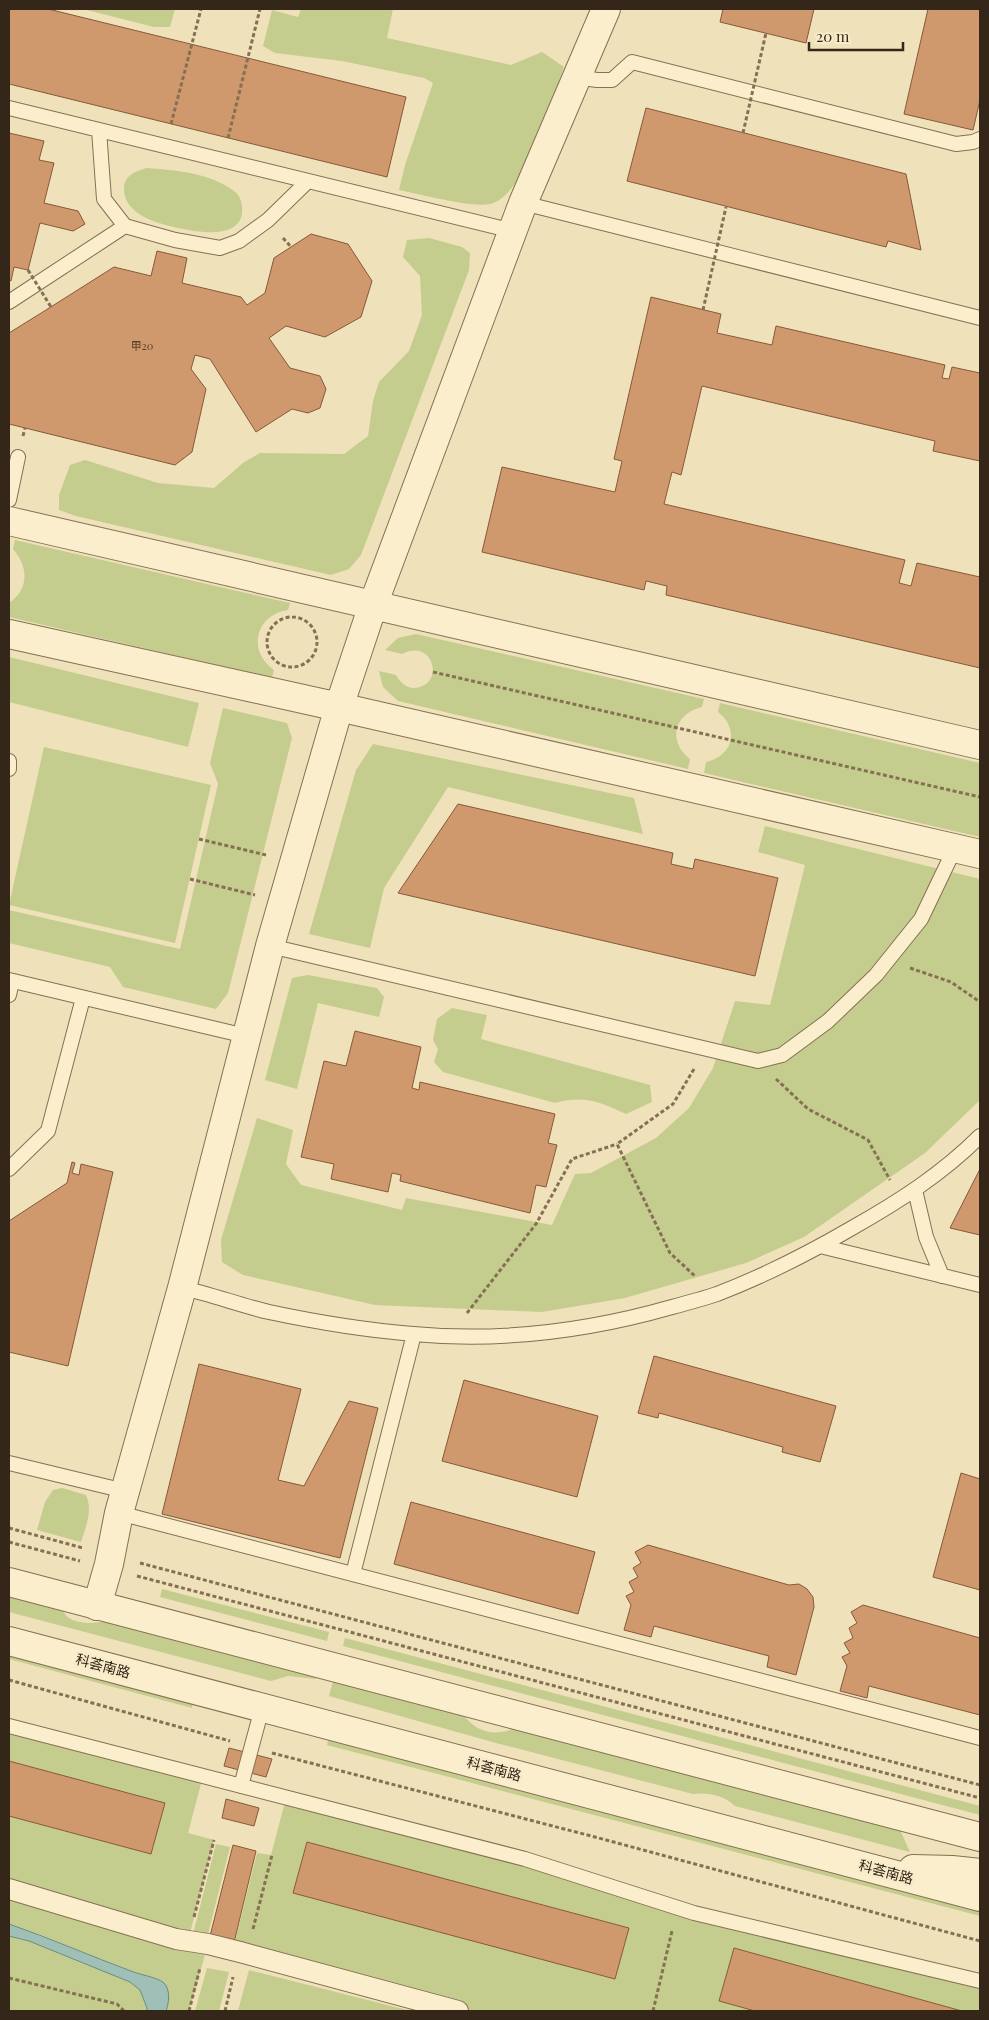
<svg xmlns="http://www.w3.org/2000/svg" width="989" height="2020" viewBox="0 0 989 2020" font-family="'Playfair Display','Noto Sans SC',serif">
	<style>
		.green { fill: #c4cd8e; fill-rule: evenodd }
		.water { fill: #9fbfb7; stroke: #668d84 }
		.building { fill: #d0996d; stroke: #865939 }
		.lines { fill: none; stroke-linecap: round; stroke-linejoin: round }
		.service-casing { stroke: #867054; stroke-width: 16 }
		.pedestrian-casing { stroke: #867054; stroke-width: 22 }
		.minor-casing { stroke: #867054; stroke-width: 30 }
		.tertiary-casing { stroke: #867054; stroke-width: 30 }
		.path { stroke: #867054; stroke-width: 3; stroke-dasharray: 4 2.5; stroke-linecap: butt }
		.service { stroke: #faeecd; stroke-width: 14 }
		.pedestrian { stroke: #faeecd; stroke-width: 20 }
		.minor { stroke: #faeecd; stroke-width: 28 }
		.tertiary { stroke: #faeecd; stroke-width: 28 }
		.path-bridge { stroke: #867054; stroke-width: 3; stroke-dasharray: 4 2.5; stroke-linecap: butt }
		.labels { text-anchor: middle; stroke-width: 5; stroke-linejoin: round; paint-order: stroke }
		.number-label { font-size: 11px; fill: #5b442f }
		.street-label { font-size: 14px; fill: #34271a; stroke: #f7ebc9 }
	</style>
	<rect width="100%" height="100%" fill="#efe1ba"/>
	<path class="green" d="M83,9H175L170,27H154Z
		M301,9H393L387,38L511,65L542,52L564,67C552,98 525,197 490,204C471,208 420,194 399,190L405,165L433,83L424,78L342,61L275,53L263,46L272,10L298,17Z
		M146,168C175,170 210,173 234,191C239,195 242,201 242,207C245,236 208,234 189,230C167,226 124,218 124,189C124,175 135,172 146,168Z
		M429,238L462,247L470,253L469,270L361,555L349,569L331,575L76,516L59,510V495L70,465L85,460L158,483L214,488L243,463L260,453L344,454L368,436L373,401L379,382L409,351L422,315L420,276L403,257L407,240Z
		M15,540L290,603L288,610C255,615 247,651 274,670L272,678L9,617V603C30,589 28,566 13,549Z
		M416,634L704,699L702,707C674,714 667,741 690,759L688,769L398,701L383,687L379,671L396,675C400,682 406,688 414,688C446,686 434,637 402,654L385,650L398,638Z
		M9,657L199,703L188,747L9,702Z
		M720,703L980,763V837L704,773L706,762C733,756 740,729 718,712Z
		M223,708L287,723L292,738L228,993L216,1009L123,987L110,967L9,943V910L180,949L218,784L210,763Z
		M373,744L634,798L643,834L448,787L384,888L370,948L309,934L356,770Z
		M44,747L211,785L175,943L9,905Z
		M765,826L980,879V1100L925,1153L804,1237L746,1263L625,1298L542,1312L375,1305L243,1275L222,1262L221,1240L257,1118L293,1130L286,1164L301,1185L402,1210L406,1198L552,1225L575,1174L591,1173L656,1138L689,1108L713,1068L735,1001L770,1005L805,865L758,852Z
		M308,975L377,988L384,997L379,1017L318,1003L297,1089L265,1080L292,978Z
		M452,1008L487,1015L481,1039L650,1085L652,1102L626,1114C600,1102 584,1095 555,1103L443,1072L434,1062L438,1049L433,1040L437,1019Z
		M62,1488L86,1495C93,1511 86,1526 81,1542L37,1530L45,1502L53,1490Z
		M162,1589L329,1632L327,1641L160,1597Z
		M9,1592C25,1597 42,1601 58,1607C64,1609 64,1615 69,1618C79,1624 97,1625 108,1619L317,1673L316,1679L288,1676L271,1681L9,1612Z
		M345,1638L980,1806V1815L343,1646Z
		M9,1648L194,1698L192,1708L9,1659Z
		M334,1677L463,1714C475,1732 496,1738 516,1727L900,1830L910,1852L735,1806C724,1795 708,1792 693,1794L496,1743L329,1696Z
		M9,1729L202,1780L188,1833L214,1840L188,1941L208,1944L189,2011H166L163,1981L129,1971L41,1935L9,1924V1816L151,1854L164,1803L9,1761Z
		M330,1733L980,1905V1916L327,1745Z
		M286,1798L678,1908L980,1981V2011H962L734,1948L719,2001L755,2011H459L233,1950L257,1853L271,1855ZM307,1842L629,1928L615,1979L293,1893Z
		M216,1844L230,1847L206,1942L192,1938Z
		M9,1936L29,1941L130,1982L140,1990L147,2008V2011H9Z
		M207,1968L229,1972L219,2011H195Z
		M249,1970L411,2011H238Z"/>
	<path class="water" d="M9,1924C50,1938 90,1956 131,1971C138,1974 158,1978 163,1982C171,1989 169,2003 166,2011H147V2008L140,1990L130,1982L29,1941L9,1936Z"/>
	<path class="building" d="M9,9H48L406,97L387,177L9,84Z
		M723,9H814L806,43L720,22Z
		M928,9H980V100L973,130L904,114Z
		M646,108L906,174L921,250L888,241L886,247L627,181Z
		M9,133L44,141L39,160L54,163L44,203L78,211L85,224L73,231L40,223L28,270L14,267L11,281L9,280Z
		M311,234L348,244L372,281L361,317L325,337L286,326L269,338L290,368L320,376L326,389L320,408L308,413L292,409L256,432L210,359L195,355L191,369L206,389L192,452L175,465L9,424V333L46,310L114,267L151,276L157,251L187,258L182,283L241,297L247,305L265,293L274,258Z
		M651,297L721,314L717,333L772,345L776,326L945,365L942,378L949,379L952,367L980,373V461L933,451L935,441L702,386L681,475L672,472L664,504L905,560L899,583L911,586L917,563L980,577V668L666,595L667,586L646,581L644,590L482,552L502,467L615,492L622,461L614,459Z
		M458,804L673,853L671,864L693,869L695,859L778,878L755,976L398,893Z
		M355,1031L421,1047L412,1088L419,1090L420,1082L555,1114L548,1143L557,1145L546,1187L536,1185L530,1213L400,1181L401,1175L392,1173L388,1192L331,1179L334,1164L301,1157L324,1061L346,1066Z
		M72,1162L75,1163L72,1173L79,1175L81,1164L113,1172L68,1366L9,1352V1221L67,1183Z
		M980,1169V1235L950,1228Z
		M654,1356L836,1406L820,1462L782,1452L783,1447L659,1413L658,1418L638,1413Z
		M199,1364L301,1389L278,1480L304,1486L349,1401L378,1408L340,1558L162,1514Z
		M464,1380L598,1416L577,1497L442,1461Z
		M961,1473L980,1479V1590L933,1577Z
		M411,1502L595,1552L578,1614L394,1564Z
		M648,1545L789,1585L799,1584L807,1589L813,1597L814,1607L796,1675L767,1667L769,1656L654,1626L651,1637L624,1630L631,1605L626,1596L634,1592L629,1582L638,1577L633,1568L641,1563L635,1552Z
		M863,1605L980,1638V1715L869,1686L867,1698L840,1691L847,1666L842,1657L850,1653L844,1643L853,1638L849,1628L857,1623L851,1612Z
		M229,1748L272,1759L266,1777L224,1766Z
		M9,1761L165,1803L151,1854L9,1816Z
		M226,1799L259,1808L254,1826L222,1818Z
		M307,1842L629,1928L615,1979L293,1893Z
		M233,1845L256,1851L232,1951L208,1944Z
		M734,1948L962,2011H755L719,2001Z"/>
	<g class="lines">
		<defs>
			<path id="service" d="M576,77L597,80H612L632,62L956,144L973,142L980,139
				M9,108L513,231
				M99,130L104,199L125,226L175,240L220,248L239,241L268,220L308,181
				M523,203L980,318
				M9,302L125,226
				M9,500L18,457
				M9,761V769
				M270,946L758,1061L782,1055L828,1021L876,975L921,919L955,848
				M9,980L246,1036
				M9,995L12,981
				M9,1169L48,1131L83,998
				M915,1190L926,1237L942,1276
				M820,1246L980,1285
				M182,1288C211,1294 239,1305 269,1312C316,1322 365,1330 413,1334C500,1342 588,1331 672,1307C687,1303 702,1299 717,1294C764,1276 809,1253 852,1228C898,1202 942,1174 980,1136
				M9,1463L125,1491
				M119,1513L980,1738
				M353,1574L414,1334
				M9,1726L525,1859L694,1913L980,1981
				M241,1786L262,1708"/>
			<path id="pedestrian" d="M9,1889L176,1939L208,1944L240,1952L458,2011"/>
			<path id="minor" d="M9,521L980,745
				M9,634L339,707L980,854
				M97,1606L109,1564L119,1513L182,1288L270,946L339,707L373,605L523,203L606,9"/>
			<path id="tertiary" d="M9,1582L980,1837
				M9,1641L980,1897
				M913,1869L952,1870L980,1873"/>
		</defs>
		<use href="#service" class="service-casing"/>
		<use href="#pedestrian" class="pedestrian-casing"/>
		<use href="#minor" class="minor-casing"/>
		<use href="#tertiary" class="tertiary-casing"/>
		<path class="path" d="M171,124L201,9
			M228,138L260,9
			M283,238L291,247
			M23,436L25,428
			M267 642a25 25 0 1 1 50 0a25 25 0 1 1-50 0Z
			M433,672L980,797
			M199,839L266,855
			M190,879L255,895
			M910,968L951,982L980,1002
			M694,1069L673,1104L617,1144L670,1253L696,1277
			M776,1079L808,1109L868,1140L890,1180
			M467,1313L536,1224L572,1159L617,1144
			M9,1528L83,1548
			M9,1542L80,1561
			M140,1563L980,1785
			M137,1576L980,1798
			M9,1680L230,1741
			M272,1753L595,1837L980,1941
			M194,1917L214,1840
			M253,1929L272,1855
			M9,1978L117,2004L124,2011
			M189,2011L200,1968
			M225,2011L233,1977
			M653,2011L672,1931"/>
		<use href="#service" class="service"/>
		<use href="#pedestrian" class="pedestrian"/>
		<use href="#minor" class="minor"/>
		<use href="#tertiary" class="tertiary"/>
		<path class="path-bridge" d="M743,133L766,33
			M28,270L51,307
			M703,310L726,207"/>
	</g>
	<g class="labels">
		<g class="number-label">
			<text x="142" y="350">甲20</text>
		</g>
		<g class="street-label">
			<text transform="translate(103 1666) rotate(15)" y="5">科荟南路</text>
			<text transform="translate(494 1769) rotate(15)" y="5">科荟南路</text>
			<text transform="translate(886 1872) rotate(15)" y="5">科荟南路</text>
		</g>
	</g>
	<rect width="989" height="2020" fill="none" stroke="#34271a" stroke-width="20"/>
	<path d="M809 42v8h94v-8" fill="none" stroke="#34271a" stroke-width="2.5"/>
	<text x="816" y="42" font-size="15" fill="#34271a" stroke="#f7ebc9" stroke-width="4" paint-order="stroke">20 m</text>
</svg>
